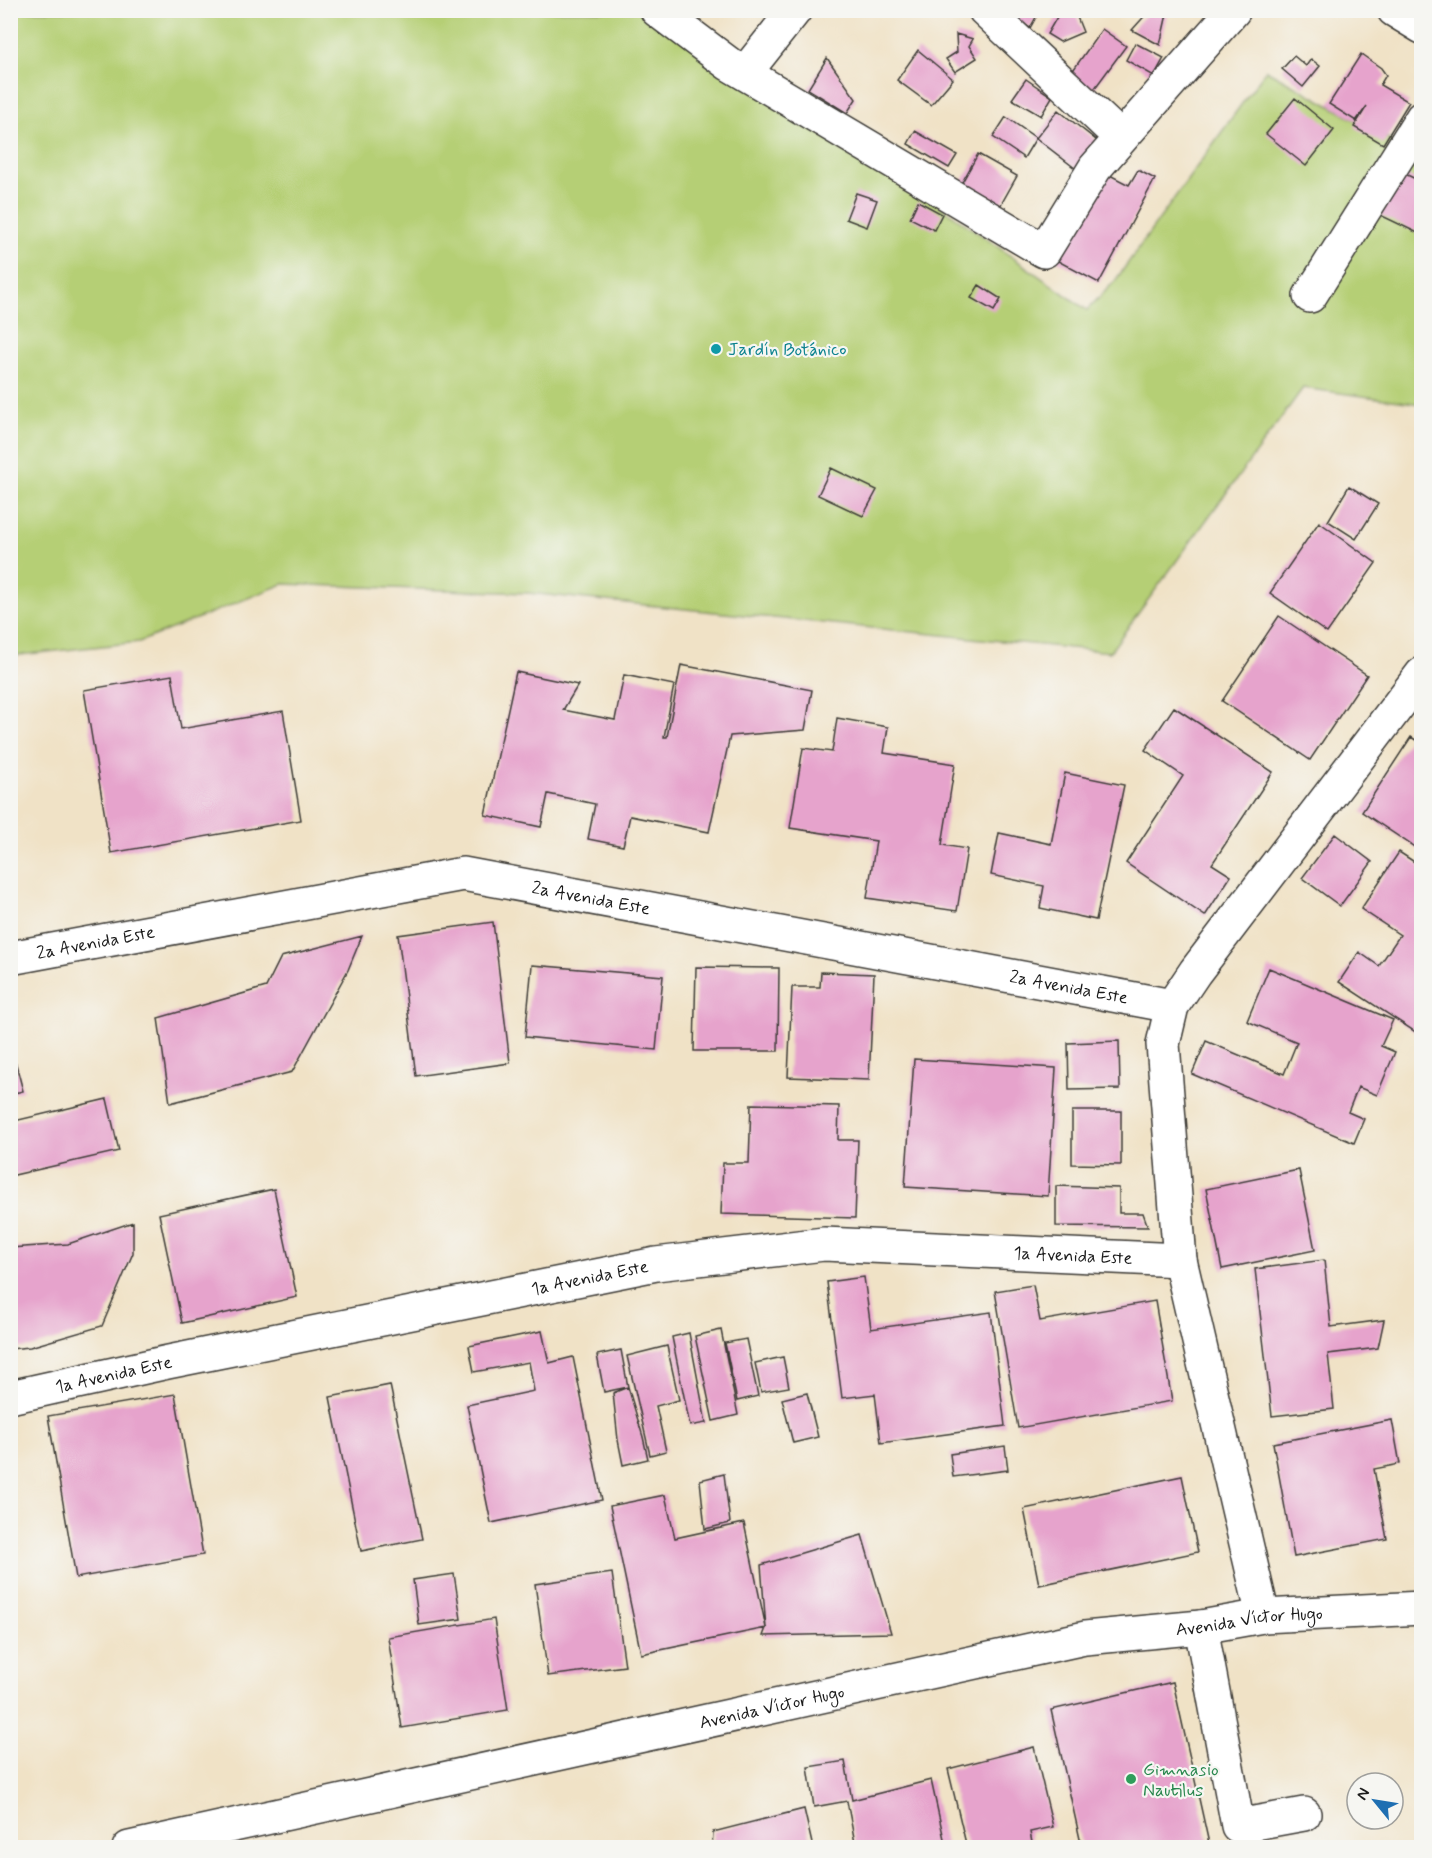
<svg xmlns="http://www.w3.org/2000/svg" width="1432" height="1858" viewBox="0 0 1432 1858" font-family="Mynerve,sans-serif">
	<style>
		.green { fill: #b5cf74; stroke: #687648; stroke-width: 1.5 }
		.building { fill: #e6a3cc }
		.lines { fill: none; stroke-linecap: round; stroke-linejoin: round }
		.minor-casing { stroke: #3c3a36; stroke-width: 36 }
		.minor { stroke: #fff; stroke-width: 33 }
		.culture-dot { fill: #0f9aa8; stroke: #f6f6f2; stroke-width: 2 }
		.leisure-dot { fill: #2e9e5b; stroke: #f6f6f2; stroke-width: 2 }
		.labels { text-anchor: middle; stroke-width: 4.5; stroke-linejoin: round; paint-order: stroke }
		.culture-label { font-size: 18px; fill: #0d838f; stroke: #f6f6f2; text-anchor: start }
		.street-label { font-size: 18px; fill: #1c1c1c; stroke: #f6f6f2 }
		.leisure-label { font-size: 18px; fill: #27864d; stroke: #f6f6f2; text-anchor: start }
	</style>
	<rect width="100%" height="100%" fill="#f6f6f2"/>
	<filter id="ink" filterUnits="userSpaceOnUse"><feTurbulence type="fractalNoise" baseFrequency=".0167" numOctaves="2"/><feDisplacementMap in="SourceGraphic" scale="12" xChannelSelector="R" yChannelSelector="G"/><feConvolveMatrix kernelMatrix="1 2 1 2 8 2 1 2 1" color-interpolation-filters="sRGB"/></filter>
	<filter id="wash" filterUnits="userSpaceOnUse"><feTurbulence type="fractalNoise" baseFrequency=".008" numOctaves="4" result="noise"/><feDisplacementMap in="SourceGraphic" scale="24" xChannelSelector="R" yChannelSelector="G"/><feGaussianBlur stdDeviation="1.35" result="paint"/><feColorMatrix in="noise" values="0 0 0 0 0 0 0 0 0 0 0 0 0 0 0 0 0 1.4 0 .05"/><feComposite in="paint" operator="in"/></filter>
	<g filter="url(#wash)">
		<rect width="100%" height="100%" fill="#f0e2c6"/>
		<path class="green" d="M10,11H683L858,148L1087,310L1115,281L1266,70C1318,98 1369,129 1421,157V404L1303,388L1110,652L528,593L283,584L139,642L11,656Z"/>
		<g id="blocks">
			<path class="building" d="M1003,10H1040L1030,28L1002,12Z
				M1061,10H1071L1075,12L1083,32L1060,42L1047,34Z
				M1150,10L1167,14L1160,45L1132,30Z
				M1102,29L1126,46L1092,92L1069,76Z
				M956,34L973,39L969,46L977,58L955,72L946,59L957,52Z
				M1135,43L1164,58L1154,76L1126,60Z
				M918,50L953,79L931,105L897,80Z
				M1361,54L1381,68L1386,75L1380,85L1409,102L1383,144L1354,127L1367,106L1356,121L1329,104Z
				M1294,56L1306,66L1311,59L1320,66L1303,87L1282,69Z
				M827,58L856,99L847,113L808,89Z
				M1026,79L1052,97L1041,116L1012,99Z
				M1295,98L1334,130L1306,166L1266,134Z
				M1058,110L1101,144L1080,172L1036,138Z
				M1006,117L1036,138L1024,158L993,137Z
				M915,131L957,155L949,168L908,144Z
				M978,154L1017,176L990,224L951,202Z
				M1138,170L1155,179L1099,283L1056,260L1104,172L1129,185Z
				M1401,172L1422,182V235L1380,215Z
				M856,193L877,200L867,227L846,219Z
				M918,201L942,214L934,230L910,218Z
				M979,285L1001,299L994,311L971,298Z
				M831,468L877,490L863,516L818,495Z
				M1349,486L1378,504L1356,539L1328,521Z
				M1319,522L1376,563L1327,633L1270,593Z
				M1279,616L1367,675L1310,760L1222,701Z
				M681,665L812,690L805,730L730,736L709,832L630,816L623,846L588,839L595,804L548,794L541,827L485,815L516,672L578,685L563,710L615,720L624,675L674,685L664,737H667Z
				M172,675L181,729L283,711L301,820L111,853L84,690Z
				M1174,707L1273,772L1212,864L1231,876L1205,916L1126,863L1183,776L1145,750Z
				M837,718L888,727L884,753L955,764L942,845L967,849L957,911L867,898L876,841L790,828L803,748L832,752Z
				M1411,737L1422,744V852L1362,812Z
				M1065,773L1124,785L1096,920L1040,908L1044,886L991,875L999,833L1051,844Z
				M1335,834L1372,862L1340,906L1302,878Z
				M1399,852L1422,867V1032L1420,1035L1339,982L1359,952L1379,966L1400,935L1361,909Z
				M493,922L510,1063L416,1076L398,935Z
				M362,936L348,970L292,1072L170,1103L158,1018L266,987L281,957Z
				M532,965L663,976L656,1050L525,1037Z
				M696,967L779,968L778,1051H694Z
				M1269,968L1393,1020L1381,1046L1395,1052L1377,1095L1358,1087L1348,1112L1364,1119L1354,1143L1192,1074L1206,1041L1284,1074L1297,1042L1247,1021Z
				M821,972L874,974L869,1080L788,1077L792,987H820Z
				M1119,1041L1120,1089L1069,1090L1068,1043Z
				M914,1059L1056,1068L1048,1196L905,1187Z
				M16,1064L23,1091L10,1094V1065Z
				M107,1099L119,1151L10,1176V1122Z
				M751,1104L839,1106L838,1140H858L855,1218L721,1214L723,1163H749Z
				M1072,1111H1121V1165L1072,1164Z
				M1299,1170L1315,1250L1222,1269L1206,1189Z
				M1056,1186L1119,1188V1213H1143L1148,1227L1056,1226Z
				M274,1189L297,1297L182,1323L159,1214Z
				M133,1222V1253L102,1326L30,1347L10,1349V1248L68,1244Z
				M1324,1260L1331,1327L1384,1320L1378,1348L1328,1354L1334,1409L1272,1416L1255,1269Z
				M864,1277L871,1329L991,1312L1005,1426L881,1443L875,1394L842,1398L827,1282Z
				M1033,1285L1040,1321L1155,1301L1172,1401L1018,1428L995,1291Z
				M721,1330L738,1415L713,1421L695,1336Z
				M542,1331L549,1363L573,1357L602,1500L491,1523L467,1405L534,1391L529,1362L474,1372L469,1346Z
				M689,1333L706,1423L690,1426L672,1337Z
				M746,1339L758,1396L737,1401L725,1343Z
				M667,1346L679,1400L656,1406L666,1451L650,1455L627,1356Z
				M621,1350L628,1387L604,1392L597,1355Z
				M783,1357L789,1387L761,1392L755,1363Z
				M390,1385L422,1539L361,1551L330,1397Z
				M628,1387L643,1437L648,1459L623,1465L618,1440L613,1393Z
				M807,1393L818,1437L793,1443L782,1399Z
				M175,1394L203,1555L76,1578L48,1416Z
				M1392,1420L1400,1464L1374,1469L1387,1539L1294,1557L1273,1443Z
				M1005,1446L1008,1470L953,1477L950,1454Z
				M724,1474L730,1523L705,1529L700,1480Z
				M1182,1476L1198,1552L1039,1585L1024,1509Z
				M665,1495L675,1538L744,1523L766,1628L761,1565L862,1535L891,1633L763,1636L766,1628L641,1654L610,1506Z
				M612,1573L625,1666L548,1676L535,1584Z
				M454,1574L461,1619L419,1625L413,1580Z
				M494,1619L508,1710L402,1728L388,1637Z
				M1173,1682L1210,1848H1082L1051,1710Z
				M1034,1747L1053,1827L1030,1832L1033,1848H967L948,1769Z
				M845,1761L852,1800L931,1780L946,1848H856L847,1801L814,1807L808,1767Z
				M804,1809L813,1848H712L713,1832Z"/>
		</g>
	</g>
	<g filter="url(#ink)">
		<use href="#blocks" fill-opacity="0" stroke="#3c3a36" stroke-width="1.5"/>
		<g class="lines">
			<defs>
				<g id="minor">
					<path d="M657,10L729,64L1044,251L1095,168L1234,10"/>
					<path d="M985,10L1121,138"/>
					<path d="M1394,10L1422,27"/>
					<path d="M745,73L795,10"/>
					<path d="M1310,296L1422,118"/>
					<path id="s1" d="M10,958L463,874L1172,1006"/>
					<path id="s2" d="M10,1397L168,1362L656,1264L824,1244L1180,1260"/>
					<path d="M1263,1616L1180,1260L1163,1044L1172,1006L1195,972L1422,674"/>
					<path d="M1201,1627L1238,1826L1304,1814"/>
					<path id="s3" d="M129,1848L1085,1638L1201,1627L1263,1616L1422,1608"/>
				</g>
			</defs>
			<use href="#minor" class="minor-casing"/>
			<use href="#minor" class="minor"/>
		</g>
	</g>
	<circle class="culture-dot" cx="716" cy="349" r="6"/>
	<circle class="leisure-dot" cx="1131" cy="1779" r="6"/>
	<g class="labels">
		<g class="culture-label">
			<text x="728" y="355">Jardín Botánico</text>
		</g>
		<g class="street-label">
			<text dy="6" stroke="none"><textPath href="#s1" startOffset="591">2a Avenida Este</textPath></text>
			<text dy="6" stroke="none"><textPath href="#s1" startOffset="87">2a Avenida Este</textPath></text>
			<text dy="6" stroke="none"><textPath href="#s1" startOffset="1077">2a Avenida Este</textPath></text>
			<text dy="6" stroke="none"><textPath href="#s2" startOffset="1078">1a Avenida Este</textPath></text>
			<text dy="6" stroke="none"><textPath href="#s2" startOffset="592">1a Avenida Este</textPath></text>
			<text dy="6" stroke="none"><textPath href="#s2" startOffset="106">1a Avenida Este</textPath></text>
			<text dy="6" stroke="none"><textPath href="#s3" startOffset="1144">Avenida Víctor Hugo</textPath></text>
			<text dy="6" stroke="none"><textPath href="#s3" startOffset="658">Avenida Víctor Hugo</textPath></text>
		</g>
		<g class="leisure-label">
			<text x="1143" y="1775">Gimnasio<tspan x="1143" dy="21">Nautilus</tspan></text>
		</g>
	</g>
	<rect width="1432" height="1858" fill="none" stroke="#f6f6f2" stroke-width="36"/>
	<g transform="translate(1375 1801) rotate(300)"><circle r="28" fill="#f6f6f2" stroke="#9f9f9c" stroke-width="1.5"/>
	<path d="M0-4.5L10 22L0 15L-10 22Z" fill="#1f6fb2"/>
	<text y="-9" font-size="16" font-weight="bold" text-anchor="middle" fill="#1c1c1c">N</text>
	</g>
</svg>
